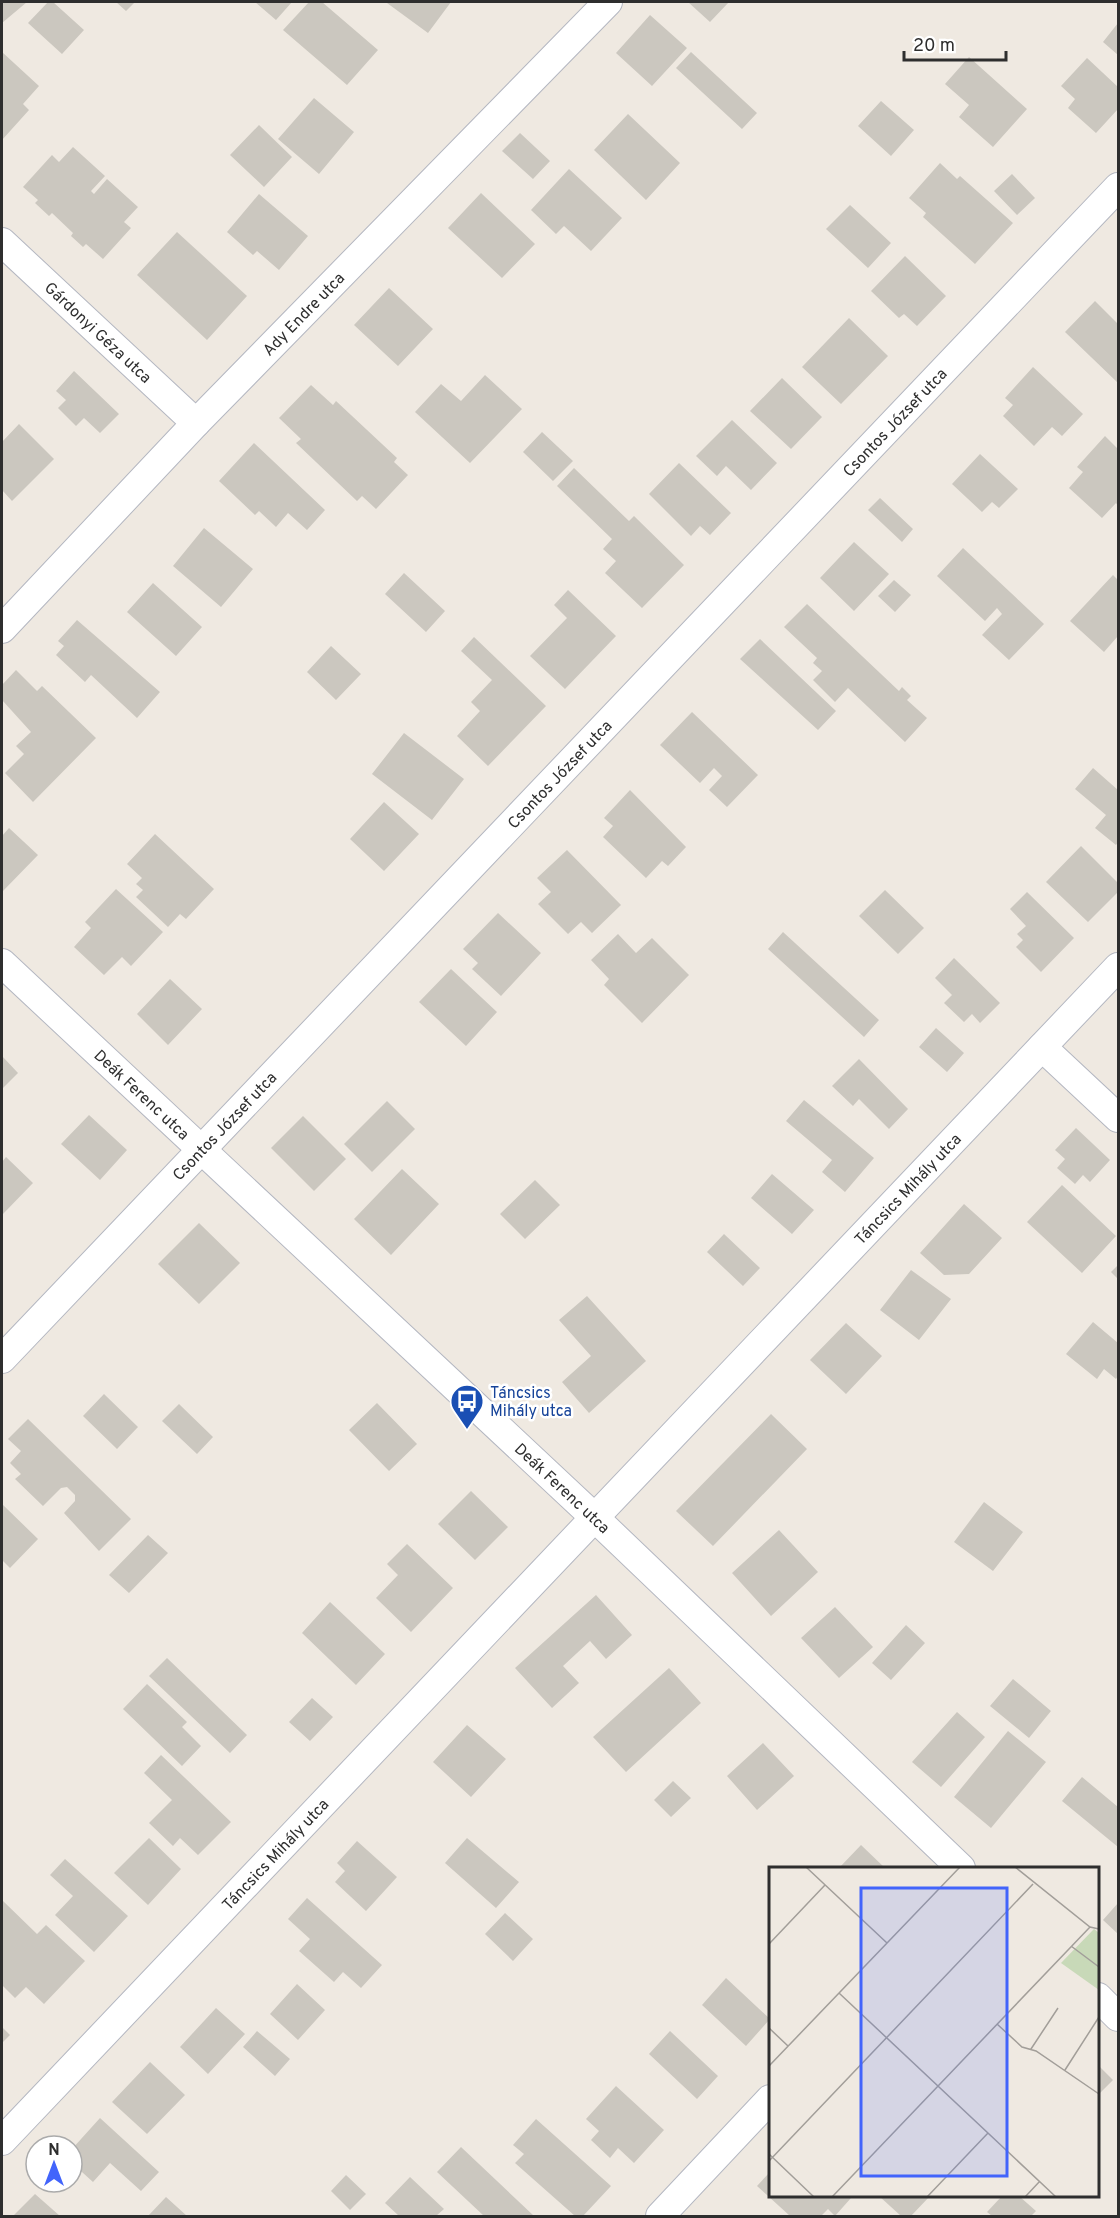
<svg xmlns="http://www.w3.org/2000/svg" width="1120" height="2218" viewBox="0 0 1120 2218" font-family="Overpass,sans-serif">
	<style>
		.building { fill: #cbc7bf }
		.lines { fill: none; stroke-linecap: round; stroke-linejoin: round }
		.minor-casing { stroke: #b4b7c1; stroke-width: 30 }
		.minor { stroke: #fff; stroke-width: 28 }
		.labels { text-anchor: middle; stroke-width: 5; stroke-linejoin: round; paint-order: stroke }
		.street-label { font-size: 16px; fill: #2e2e2e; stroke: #fff }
		.transit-label { font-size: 16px; fill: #164399; stroke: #fff; text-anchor: start }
		.inset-road { fill: none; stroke: #a29e99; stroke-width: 1.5 }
		.view { fill: #4264fb; fill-opacity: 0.15; stroke: #4264fb; stroke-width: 3 }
		.inset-edge { fill: none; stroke: #2e2e2e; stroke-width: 3 }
	</style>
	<rect width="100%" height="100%" fill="#efe9e1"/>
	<path class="building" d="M2,2H27L2,23Z
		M48,2H53L84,30L62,54L28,23Z
		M116,2H135L126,11Z
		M255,2H292L276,20Z
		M309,2H322L378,50L347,85L283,30Z
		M388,2H451L428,33L387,3Z
		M688,2H729L710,22Z
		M650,15L687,48L652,86L616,53Z
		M1118,23V55L1103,42Z
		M2,52L39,86L23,104L29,110L2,140Z
		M691,52L757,113L742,129L676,68Z
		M969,57L1027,109L993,147L959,117L969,105L945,84Z
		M1087,58L1118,87V109L1096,133L1068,108L1075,99L1061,86Z
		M314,98L354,132L319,174L278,139Z
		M881,101L914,130L891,156L858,126Z
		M628,114L680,163L646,200L594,150Z
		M259,125L292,157L264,187L230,155Z
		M520,133L550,161L533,179L502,151Z
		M73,147L105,176L91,191L94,194L107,179L138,207L124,222L131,228L103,259L86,244L83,247L71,236L73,233L52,213L49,216L35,203L38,200L23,187L52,155L59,162Z
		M940,163L957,179L960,176L1013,223L975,264L923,217L926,213L909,198Z
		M569,169L622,218L591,251L564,226L556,234L531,210Z
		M1012,174L1035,198L1017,215L994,191Z
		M481,193L535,244L502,278L448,228Z
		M259,194L308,236L279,270L257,251L253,255L227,232Z
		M850,205L891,243L868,268L826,229Z
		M177,232L247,296L207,340L137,275Z
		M905,256L946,296L917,326L904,314L899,318L871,291Z
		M389,288L433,329L398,366L354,325Z
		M1095,301L1118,324V383L1065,332Z
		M849,318L888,356L841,404L802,367Z
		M1033,367L1083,414L1062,436L1052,427L1034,446L1003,416L1013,405L1005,398Z
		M74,371L119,414L100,433L84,418L76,426L58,408L66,400L56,391Z
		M485,375L522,409L470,463L415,412L441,384L461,401Z
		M782,378L822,417L791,449L750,411Z
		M311,385L333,405L336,401L397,458L394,462L408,475L376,509L362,496L357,501L316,462L296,443L301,439L279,418Z
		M732,420L777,463L751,490L726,466L717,476L696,456Z
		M19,424L54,459L12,501L2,490V442Z
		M542,432L573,461L553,481L523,452Z
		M1105,436L1118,449V506L1116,503L1102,518L1069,488L1083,472L1077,467Z
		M254,443L325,510L307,530L288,513L276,527L259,511L255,515L219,481Z
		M980,454L1018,489L999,508L992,502L982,512L952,484Z
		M679,463L731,513L710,535L700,526L691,536L649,494Z
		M574,468L629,521L634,516L684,565L642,608L605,573L616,561L603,549L612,539L557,486Z
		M880,498L913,529L902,542L868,510Z
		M204,528L253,569L221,607L173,566Z
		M854,542L889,574L854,611L820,578Z
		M963,548L1044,624L1009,660L982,635L1002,614L997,608L985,621L937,576Z
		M404,573L445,611L426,632L385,594Z
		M1113,575L1118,580V636L1104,652L1070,621Z
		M894,580L911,595L895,612L878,596Z
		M153,583L202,627L176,656L127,612Z
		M568,590L616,636L565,689L530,656L567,618L554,605Z
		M807,604L899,691L902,687L911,696L907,700L927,718L905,742L848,688L835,702L813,680L822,671L813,663L817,658L784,627Z
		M77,620L160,692L137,718L91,675L85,682L56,655L64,646L58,641Z
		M474,637L546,706L488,766L457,736L480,711L471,702L492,680L461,651Z
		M760,639L836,711L818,730L740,659Z
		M331,646L361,674L336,700L307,672Z
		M16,670L37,691L42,686L96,738L33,802L5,773L24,754L16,746L31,732L2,700V685Z
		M692,712L758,775L727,807L709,790L722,776L714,768L700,783L660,745Z
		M404,733L464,779L432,820L372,774Z
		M1093,768L1118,790V842L1116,845L1095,828L1106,815L1075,789Z
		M630,790L686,847L668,866L662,861L646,878L603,837L613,826L604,818Z
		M384,802L419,834L384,871L350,839Z
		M9,828L38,855L3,891L2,836Z
		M155,834L214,889L186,919L180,914L168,927L136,897L143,890L136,884L142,878L127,864Z
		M1081,846L1118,883V892L1088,922L1046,882Z
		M567,850L621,905L592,933L581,922L568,934L538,904L551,892L537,878Z
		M116,889L163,932L131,966L122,957L104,975L74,947L91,928L85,922Z
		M885,890L924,928L898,954L859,916Z
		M1027,892L1074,938L1041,972L1016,947L1023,940L1017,934L1026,926L1010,909Z
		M498,913L541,953L501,996L472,969L478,963L463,949Z
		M783,932L879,1020L864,1037L768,949Z
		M618,934L636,953L652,938L689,975L642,1023L604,985L609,979L591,960Z
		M954,958L1000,1003L980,1023L972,1014L964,1022L944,1003L952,995L935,978Z
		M451,969L497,1012L466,1046L419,1002Z
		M170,979L202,1009L168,1045L137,1014Z
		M936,1028L964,1053L947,1072L919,1047Z
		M2,1056L18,1073L2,1089Z
		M859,1059L908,1109L889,1129L859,1099L853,1106L832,1086Z
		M804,1100L874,1158L845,1192L822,1172L832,1160L786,1121Z
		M387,1101L415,1129L372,1172L344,1144Z
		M89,1115L127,1150L100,1180L61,1144Z
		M303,1116L346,1159L314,1191L271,1148Z
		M1076,1128L1110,1160L1090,1182L1083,1175L1075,1184L1057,1168L1065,1159L1055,1150Z
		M6,1157L33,1183L2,1215V1162Z
		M402,1169L439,1204L391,1255L354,1219Z
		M772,1174L814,1210L792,1234L751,1198Z
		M535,1180L560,1205L525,1239L500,1214Z
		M1062,1185L1116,1236L1082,1273L1027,1222Z
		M964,1204L1002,1238L969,1274L944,1275L920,1253Z
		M199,1223L240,1263L199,1304L158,1264Z
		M724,1234L760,1268L743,1286L707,1252Z
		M1118,1265V1279L1111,1272Z
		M911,1270L951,1299L919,1340L880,1310Z
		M587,1296L646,1361L589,1413L562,1382L591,1356L559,1320Z
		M1093,1322L1118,1343V1376L1116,1379L1104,1369L1097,1379L1066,1354Z
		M846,1323L882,1356L846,1394L810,1360Z
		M104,1394L138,1427L117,1449L83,1416Z
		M377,1403L417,1444L389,1471L349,1430Z
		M179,1404L213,1437L197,1454L162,1421Z
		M771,1414L807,1449L713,1546L676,1511Z
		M28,1419L131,1519L99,1551L64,1513L75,1501V1495L67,1487L61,1488L43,1506L15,1479L21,1474L10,1463L21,1451L8,1439Z
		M471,1491L508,1527L475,1560L438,1524Z
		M984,1502L1023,1532L993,1571L954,1542Z
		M2,1504L38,1539L10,1568L2,1560Z
		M779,1530L818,1572L771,1616L732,1573Z
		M148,1535L168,1553L129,1593L109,1575Z
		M407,1544L453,1588L411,1632L376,1598L398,1575L387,1564Z
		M596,1595L632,1635L606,1659L590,1641L563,1666L579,1683L552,1708L515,1668Z
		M330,1602L385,1654L356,1685L302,1633Z
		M835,1607L873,1647L839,1678L801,1638Z
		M906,1625L925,1643L891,1680L872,1663Z
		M167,1658L247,1735L230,1753L149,1676Z
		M669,1668L701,1703L626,1772L593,1737Z
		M1013,1679L1051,1711L1029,1738L990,1706Z
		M147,1684L187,1722L182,1727L201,1746L182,1766L123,1709Z
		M312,1698L333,1717L310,1741L289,1722Z
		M957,1712L985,1737L941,1787L912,1762Z
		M467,1725L506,1759L471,1797L433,1762Z
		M1008,1731L1046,1762L991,1828L954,1797Z
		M763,1743L794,1776L757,1810L727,1776Z
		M161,1755L231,1822L198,1855L180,1838L173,1846L149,1823L172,1800L144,1773Z
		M1082,1777L1118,1807V1847L1062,1801Z
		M673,1781L691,1798L671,1817L654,1800Z
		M149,1838L181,1869L148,1905L114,1873Z
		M467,1838L519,1882L496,1908L445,1863Z
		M357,1841L397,1877L366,1911L335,1882L345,1871L337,1863Z
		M861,1845L885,1868H839Z
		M65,1859L128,1916L94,1952L55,1915L73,1896L50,1875Z
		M307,1898L382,1965L361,1988L343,1972L334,1982L299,1951L310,1939L288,1919Z
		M2,1900L37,1934L46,1925L85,1961L44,2004L26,1987L15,1998L2,1985Z
		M1118,1903V1934L1103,1920Z
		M505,1913L533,1939L513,1961L485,1934Z
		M726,1978L770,2019L746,2046L702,2005Z
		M297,1984L325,2010L298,2040L270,2014Z
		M216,2008L245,2034L208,2074L180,2047Z
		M2,2027L10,2035L2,2043Z
		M257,2031L290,2059L275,2076L243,2047Z
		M670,2031L718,2076L697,2099L649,2054Z
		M150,2062L185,2095L147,2134L112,2102Z
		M1098,2065L1113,2080L1098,2095Z
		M616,2086L664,2130L634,2163L618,2148L610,2158L591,2140L599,2131L586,2119Z
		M100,2118L159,2172L141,2191L110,2163L93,2182L72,2163V2149Z
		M536,2119L611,2186L583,2216H575L515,2163L524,2154L513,2145Z
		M461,2147L534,2216H484L437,2172Z
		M770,2172V2196H849L851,2198L835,2216L828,2209L821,2216H790L757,2186Z
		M346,2175L366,2194L350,2210L331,2191Z
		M410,2177L444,2209L436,2216H399L385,2203Z
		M35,2194L60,2216H13Z
		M879,2196H930L911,2216H901Z
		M1002,2196H1019L1036,2211L1031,2216H992L987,2212Z
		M166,2197L187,2216H148Z"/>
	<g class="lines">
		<defs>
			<g id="minor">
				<path id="s1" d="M2,242L196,423"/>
				<path id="s2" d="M2,629L196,423L608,2"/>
				<path id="s3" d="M2,963L594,1517L961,1868"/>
				<path d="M1042,1047L1118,1118"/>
				<path id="s4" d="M2,1359L1118,187"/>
				<path d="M1098,1997L1118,2017"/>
				<path id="s5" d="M2,2141L1118,967"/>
				<path d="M660,2216L770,2099"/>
			</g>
		</defs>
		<use href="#minor" class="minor-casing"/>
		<use href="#minor" class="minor"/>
	</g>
	<defs>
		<symbol id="bus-pin" viewBox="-11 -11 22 30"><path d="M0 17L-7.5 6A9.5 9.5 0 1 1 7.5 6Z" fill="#1a4fb4" stroke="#fff"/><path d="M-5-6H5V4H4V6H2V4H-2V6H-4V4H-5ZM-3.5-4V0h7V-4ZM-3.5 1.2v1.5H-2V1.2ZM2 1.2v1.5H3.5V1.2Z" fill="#fff"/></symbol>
	</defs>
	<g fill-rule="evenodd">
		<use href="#bus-pin" x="448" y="1382" width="38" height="52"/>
	</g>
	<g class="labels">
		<g class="street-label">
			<text dy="6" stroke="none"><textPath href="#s2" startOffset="436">Ady Endre utca</textPath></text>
			<text dy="6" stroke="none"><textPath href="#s1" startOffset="132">Gárdonyi Géza utca</textPath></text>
			<text dy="6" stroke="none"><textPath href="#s4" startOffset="1294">Csontos József utca</textPath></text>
			<text dy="6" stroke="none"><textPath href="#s4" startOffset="808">Csontos József utca</textPath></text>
			<text dy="6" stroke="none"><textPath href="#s3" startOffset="192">Deák Ferenc utca</textPath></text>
			<text dy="6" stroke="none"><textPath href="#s4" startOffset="322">Csontos József utca</textPath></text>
			<text dy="6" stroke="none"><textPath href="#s5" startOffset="1314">Táncsics Mihály utca</textPath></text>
			<text dy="6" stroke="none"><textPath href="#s3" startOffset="768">Deák Ferenc utca</textPath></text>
			<text dy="6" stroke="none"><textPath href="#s5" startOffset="396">Táncsics Mihály utca</textPath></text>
		</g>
		<g class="transit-label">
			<text x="490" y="1398">Táncsics<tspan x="490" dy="18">Mihály utca</tspan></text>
		</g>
	</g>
	<g transform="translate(769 1867)">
		<rect width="330" height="330" fill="#efe9e1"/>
		<path d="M325,62L330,66V123L292,96Z" fill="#c8d9b8"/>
		<path class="inset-road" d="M37,0L118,76M246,0L321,60L330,62M0,77L56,18M302,79L330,100M70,126L287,330M228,157L253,180L267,184L330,227M0,161L19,179M262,182L289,141M0,199L191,0M296,203L330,150M0,287L45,330M0,294L264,17M63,330L321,60M158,330L219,266M256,330L271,314"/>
		<path class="view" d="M92,21H238V309H92Z"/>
		<rect width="330" height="330" class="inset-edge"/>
	</g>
	<rect width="1120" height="2218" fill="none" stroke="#2e2e2e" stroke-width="6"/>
	<g transform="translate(54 2164)"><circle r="28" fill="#ffffff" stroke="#ababab" stroke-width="1.5"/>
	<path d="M0-4.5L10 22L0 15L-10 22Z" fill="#4264fb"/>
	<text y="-9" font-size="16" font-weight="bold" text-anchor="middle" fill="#2e2e2e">N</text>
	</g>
	<path d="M904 51v9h102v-9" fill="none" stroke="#2e2e2e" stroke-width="3"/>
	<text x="913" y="51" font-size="18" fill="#2e2e2e" stroke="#ffffff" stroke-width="4.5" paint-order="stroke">20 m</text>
</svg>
